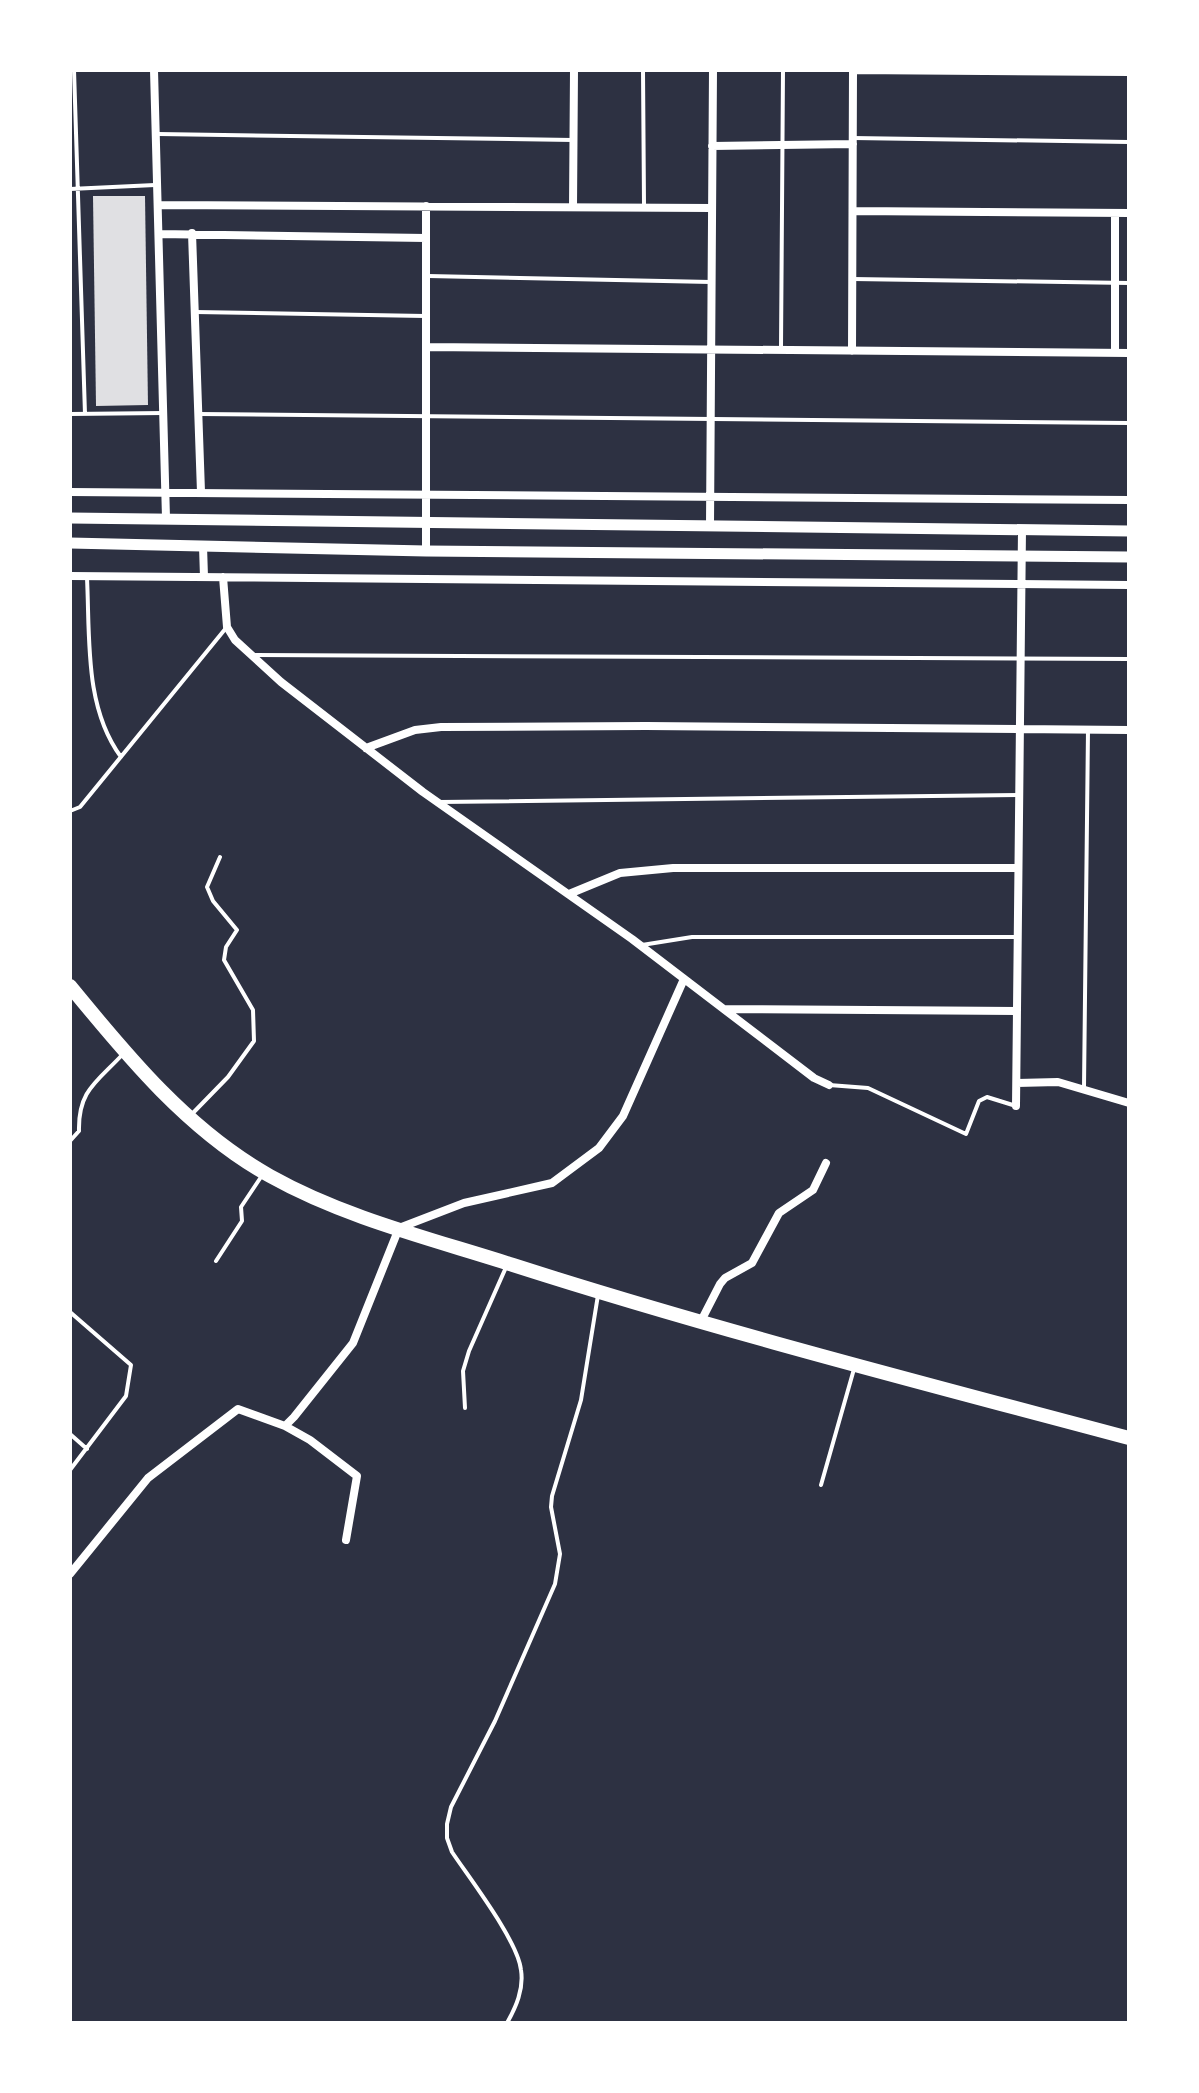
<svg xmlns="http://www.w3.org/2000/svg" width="1199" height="2093" viewBox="0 0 1199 2093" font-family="Mulish,sans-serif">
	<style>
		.building { fill: #e0e0e3 }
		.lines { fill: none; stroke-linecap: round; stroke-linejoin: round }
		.service { stroke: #fff; stroke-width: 4 }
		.minor { stroke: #fff; stroke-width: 8 }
		.tertiary { stroke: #fff; stroke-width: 11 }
		.primary { stroke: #fff; stroke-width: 14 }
	</style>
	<rect width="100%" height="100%" fill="#2d3142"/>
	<path class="building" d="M93,196H145L148,405L96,406Z"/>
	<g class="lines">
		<path class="service" d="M74,70L85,414
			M643,70L644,205
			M158,134L573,140
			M853,138L1129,142
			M70,189L155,185
			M428,276L711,282
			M853,279L1129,283
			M195,312L425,316
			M781,348L783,70
			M70,414L164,413
			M199,414L1129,423
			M87,578C90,637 84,707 121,757
			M255,655L1129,659
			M439,802L1018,795
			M70,811L80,807L226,628
			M642,945L692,937H1017
			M829,1085L868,1088L966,1134L979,1101L987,1097L1016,1106
			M1084,1087L1088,730
			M191,1115L228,1077L254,1041L253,1010L224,960L226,947L237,930L213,901L207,887L220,857
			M70,1141L79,1131C78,1090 97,1082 123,1054
			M216,1261L242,1221L241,1207L261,1177
			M70,1312L131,1365L126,1396L70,1470
			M465,1408L463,1371L469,1351L507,1265
			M70,1434L87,1449
			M821,1485L854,1369
			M507,2023C516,2007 524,1989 521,1970C518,1941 470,1879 452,1852L447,1838V1824L451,1807L495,1721L555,1584L560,1554L551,1507L552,1496L581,1400L598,1295"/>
		<path class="minor" d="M154,70L166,518
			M853,70L1129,72
			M712,146L853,144
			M158,205L712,208
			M573,207L574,70
			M853,211L1129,213
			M192,233L201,492
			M159,234L426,238
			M426,347L1129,353
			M852,351L853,70
			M1115,353V213
			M70,492L1129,500
			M710,525L713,70
			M203,546L204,577
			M426,551V206
			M70,576L1129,585
			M223,577L227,627L235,640L281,682L423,792L632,939L814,1078L829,1085
			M366,748L415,730L441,727L646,726L1129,730
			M569,894L620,873L673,868H1018
			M724,1009L1017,1011
			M1017,1083L1058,1082L1129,1103
			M1016,1106L1022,529
			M701,1321L720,1284L725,1278L752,1263L779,1213L813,1190L826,1163
			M285,1426L310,1440L357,1476L346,1540
			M70,1574L148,1478L238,1409L285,1426L294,1417L353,1343L399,1228L464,1203L552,1183L599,1148L623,1116L684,979"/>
		<path class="tertiary" d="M70,518L1129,531
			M70,543L426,551L1129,557"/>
		<path class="primary" d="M70,986C128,1057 189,1131 270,1176C345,1218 432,1239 513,1265C716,1330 923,1383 1129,1438"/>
	</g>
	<rect width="1199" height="2093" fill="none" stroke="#ffffff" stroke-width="144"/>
</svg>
